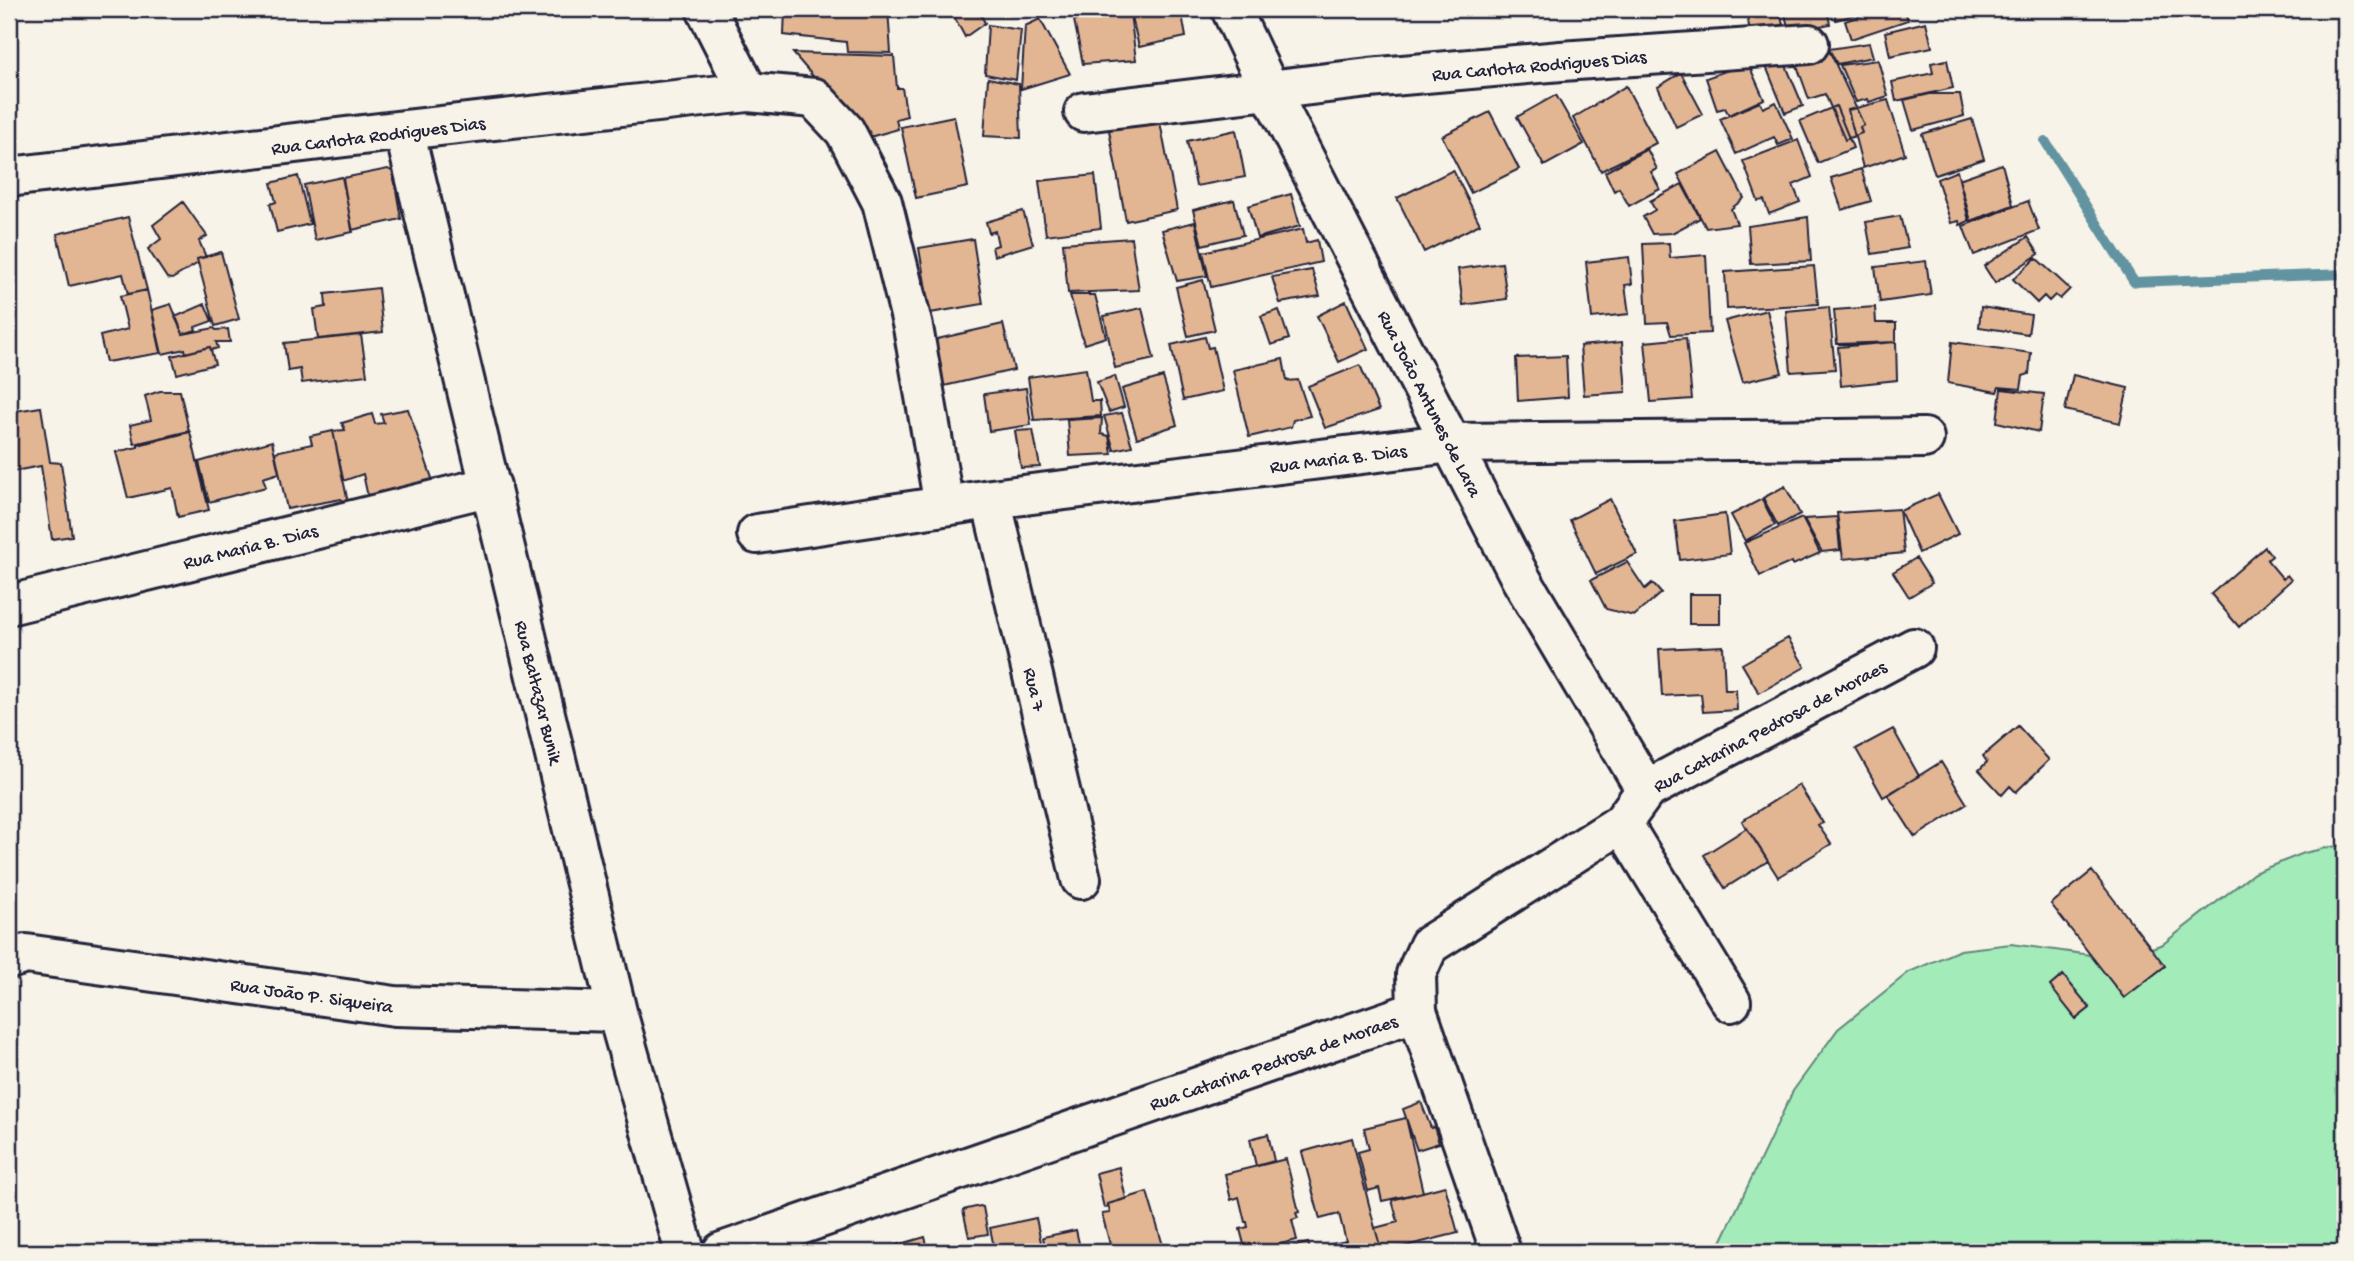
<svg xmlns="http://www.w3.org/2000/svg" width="2354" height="1261" viewBox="0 0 2354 1261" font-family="'Gochi Hand',sans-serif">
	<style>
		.green { fill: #a3ebb9; stroke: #62867a; stroke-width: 2 }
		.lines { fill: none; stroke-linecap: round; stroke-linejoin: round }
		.stream { stroke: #6293a0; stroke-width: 10 }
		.building { fill: #e3b693; stroke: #22223b; stroke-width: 2 }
		.minor-casing { stroke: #22223b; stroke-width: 44 }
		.minor { stroke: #f7f3e8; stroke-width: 38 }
		.labels { text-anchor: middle; stroke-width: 5; stroke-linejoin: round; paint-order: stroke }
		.street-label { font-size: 19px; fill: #22223b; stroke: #f7f3e8 }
	</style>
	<rect width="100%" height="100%" fill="#f7f3e8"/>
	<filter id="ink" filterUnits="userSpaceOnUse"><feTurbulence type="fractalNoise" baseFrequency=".0143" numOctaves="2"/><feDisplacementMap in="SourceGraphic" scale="14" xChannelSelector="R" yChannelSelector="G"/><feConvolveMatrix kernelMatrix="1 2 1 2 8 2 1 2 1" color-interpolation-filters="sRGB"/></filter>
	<g filter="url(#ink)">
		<path class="green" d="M2345,844V1252H1723L1721,1242L1793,1091L1838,1029L1909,972L1960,950L2011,944L2120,959L2163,944L2254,873L2304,853Z"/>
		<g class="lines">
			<path class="stream" d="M2045,141L2134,282L2345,274"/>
		</g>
		<path class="building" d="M785,9H888L891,53L847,52L846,42L784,35Z
			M950,9H978L985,23L965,37Z
			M1130,9H1181L1186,37L1139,47Z
			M1746,9H1780L1783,26L1750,32Z
			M1784,9H1827L1830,24L1789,32Z
			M1833,9H1868L1869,11L1836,20Z
			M1880,9H1904L1908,20L1851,39L1845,21Z
			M1130,13L1136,60L1083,64L1074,20Z
			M1040,19L1070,74L1021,89L1025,26Z
			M1926,22L1932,47L1890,56L1885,32Z
			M988,25L1021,30L1016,80L985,74Z
			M1869,43L1873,57L1837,64L1829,49Z
			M1830,52L1864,125L1860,127L1862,133L1845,140L1825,94L1809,99L1796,63Z
			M793,53L894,56L897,88H902L907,116L896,119L898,129L866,138Z
			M1782,56L1803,106L1785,113L1763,59Z
			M1878,60L1888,96L1869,102L1868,99L1856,102L1840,65Z
			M1947,60L1953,88L1896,101L1892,82L1933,73L1931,63Z
			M1748,63L1764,99L1729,115L1725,108L1717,110L1706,78Z
			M1681,73L1703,114L1676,127L1658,87Z
			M988,78L1019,84L1021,138L984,136Z
			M1626,86L1656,143L1601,171L1573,118Z
			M1930,94H1960L1964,116L1913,130L1904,100Z
			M1556,95L1584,144L1544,166L1517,117Z
			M1888,100L1905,154L1863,168L1848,110Z
			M1760,102L1763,108L1776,102L1793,139L1778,145L1774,137L1736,154L1720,119Z
			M1836,106L1853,148L1818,163L1800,121Z
			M1490,112L1519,169L1471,193L1442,136Z
			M954,116L968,187L916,198L901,127Z
			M1972,119L1984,159L1935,175L1922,134Z
			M1160,122L1177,210L1126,221L1108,125Z
			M1236,130L1245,177L1196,186L1187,141Z
			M1798,140L1812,177L1793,185L1800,202L1769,214L1764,200L1758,201L1743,161Z
			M1647,149L1657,169L1651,172L1660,189L1629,206L1619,188L1614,191L1605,172Z
			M1720,152L1744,198L1731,209L1737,224L1706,228L1678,174Z
			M2002,164L2013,205L1971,221L1959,179Z
			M388,169L393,172L401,219L352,230L343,178Z
			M1861,169L1871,201L1842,210L1831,178Z
			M1453,170L1480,224L1424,252L1397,198Z
			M1957,171L1969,221L1960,225L1959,221L1951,223L1937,179Z
			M1095,175L1101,228L1046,235L1039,181Z
			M298,176L310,224L277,232L270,204L276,202L271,183Z
			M342,177L353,232L315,240L304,185Z
			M1682,184L1700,218L1672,233L1652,234L1643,217L1655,210L1650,201Z
			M1291,194L1300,226L1257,238L1248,206Z
			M1234,200L1243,235L1202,245L1193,210Z
			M2028,201L2039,230L1974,255L1963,226Z
			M183,202L207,236L199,241L206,257L197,259L198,263L172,279L167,278L148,249L161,239L153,225Z
			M1023,211L1033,244L994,256L992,247L998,245L995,231L989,233L986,222Z
			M1900,216L1908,248L1872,254L1866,222Z
			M128,217L147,290L128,294L123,274L69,286L57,234Z
			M1808,217L1811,261L1751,264L1748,226Z
			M1195,222L1207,276L1177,281L1162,230Z
			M1303,229L1306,243L1317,240L1321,262L1211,287L1203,252Z
			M2028,237L2039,254L1995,283L1984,266Z
			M1131,238L1139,290L1068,293L1063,243Z
			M973,239L983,304L930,313L919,248Z
			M1669,243L1670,258L1706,255L1710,333L1671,335L1667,322L1647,323L1643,244Z
			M221,252L239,319L215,326L197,259Z
			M1629,257L1632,284L1625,285L1629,314L1592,318L1586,262Z
			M2036,258L2070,289L2060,299L2055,295L2049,301L2044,296L2037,303L2013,279Z
			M1926,261L1931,295L1880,302L1875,267Z
			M1502,263L1507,299L1463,305L1458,269Z
			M1814,266L1818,304L1727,309L1725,272Z
			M1312,270L1320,296L1280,303L1272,277Z
			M1203,280L1215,330L1188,336L1176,287Z
			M378,288L383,332L318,339L314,309L326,307L325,294Z
			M147,290L161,353L106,362L100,336L128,329L120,296Z
			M1070,295H1095L1106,337L1084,344Z
			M1346,301L1368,349L1339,362L1317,316Z
			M171,304L183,334L214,328L216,330L228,329L230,342H216L218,348L211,350L210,347L186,353L185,349L162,354L152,310Z
			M205,304L212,321L195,327L196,330L183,334L175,317Z
			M1829,307L1835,369L1791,372L1786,311Z
			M1875,307L1876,323H1896V342L1837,344L1834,310Z
			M1981,307L2031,315L2028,334L1979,327Z
			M1142,308L1154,359L1115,368L1104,316Z
			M1279,310L1289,339L1271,345L1261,316Z
			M1767,310L1782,373L1743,382L1725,321Z
			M1003,324L1014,370L944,386L933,340Z
			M361,335L367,375L302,383L300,369L288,371L284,343Z
			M1205,337L1208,348L1213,347L1223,391L1183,400L1171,345Z
			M1686,338L1692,399L1651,402L1645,342Z
			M1622,342L1626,392L1584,395L1580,346Z
			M1896,342L1897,380L1841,386L1838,347Z
			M1952,342L2031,353L2029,374L2023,376L2021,389L1999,387L1997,392L1948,383Z
			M210,347L215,364L177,374L172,356Z
			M1566,356L1568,397L1518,401L1516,358Z
			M1283,359L1287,381L1298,380L1310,416L1293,420L1291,427L1249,437L1233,370Z
			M1360,365L1379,410L1325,428L1308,386Z
			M1086,369L1091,401H1100L1101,416L1034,420L1028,377Z
			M2073,375L2128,388L2120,423L2065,410Z
			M1115,376L1124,407L1109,412L1097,382Z
			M1163,377L1177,425L1137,438L1122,389Z
			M1026,388L1031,425L989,431L984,394Z
			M2001,389L2044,394L2039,432L1997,422Z
			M160,391H180L189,431L134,444L130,425L151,420L145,396Z
			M41,407L50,462L61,463L72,536L52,539L41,466L9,472V412Z
			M408,409L436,490L368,497L363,474L343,481L333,431L345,430L342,423L372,414L375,424L384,423L381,414Z
			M1122,413L1132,446L1114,450L1104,416Z
			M1102,418L1101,434L1109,436L1112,454L1070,456L1067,420Z
			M1033,430L1040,467L1021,468L1015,431Z
			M333,431L347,498L344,501L341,499L287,509L275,452L312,444L310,436Z
			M190,432L209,510L178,517L172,488L128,498L116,452L138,447V445Z
			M272,441L279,473L263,478L266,487L209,502L199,462Z
			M1785,486L1800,514L1778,526L1763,498Z
			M1938,494L1958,534L1919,553L1900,511Z
			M1610,499L1637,554L1596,574L1570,520Z
			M1762,499L1775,525L1745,541L1731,515Z
			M1899,509L1904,553L1843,559L1837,513Z
			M1725,514L1730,554L1680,560L1675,521Z
			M1837,517L1840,550L1822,552L1804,519Z
			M1802,518L1820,553L1793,565L1792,562L1760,576L1744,543Z
			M2265,547L2272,556L2267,560L2283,579L2287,575L2291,580L2239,627L2211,594Z
			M1916,558L1932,583L1909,597L1893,572Z
			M1627,562L1645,589L1652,583L1661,593L1634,616L1606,609L1591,580Z
			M1689,594H1720V624H1689Z
			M1788,638L1805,667L1759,693L1742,664Z
			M1723,646L1725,690H1736L1737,710L1703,712L1701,694L1662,696L1659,649Z
			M2018,726L2049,760L2016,792L2010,786L2002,795L1979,770L1987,762L1983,756Z
			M1893,729L1919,776L1883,797L1856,749Z
			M1941,762L1967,804L1915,837L1888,795Z
			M1799,785L1823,823L1818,825L1831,844L1778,877L1742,821Z
			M1747,828L1768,861L1725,888L1704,855Z
			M2092,871L2165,966L2124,998L2051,904Z
			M2063,975L2090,1008L2076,1019L2050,986Z
			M1421,1102L1431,1128L1434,1127L1439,1143L1417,1150L1403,1109Z
			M1406,1118L1423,1192L1382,1201L1379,1188L1368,1191L1358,1152L1369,1149L1364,1128Z
			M1268,1134L1274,1161L1256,1166L1250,1139Z
			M1352,1138L1375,1228L1382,1252H1330L1328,1245L1346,1241L1339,1214L1320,1219L1302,1152Z
			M1286,1159L1299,1212L1296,1213L1298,1218L1292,1220L1297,1240L1246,1252L1240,1229L1248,1227L1247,1222H1245L1239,1197L1231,1200L1225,1174Z
			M1119,1167L1126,1199L1108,1204V1206L1104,1208L1096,1173Z
			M1445,1186L1458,1233L1382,1252L1375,1228L1398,1222L1392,1200Z
			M1147,1192L1165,1252H1112L1102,1214L1110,1213L1108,1204Z
			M980,1206L983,1207L988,1234L969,1237L963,1210Z
			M1036,1218L1043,1252H995L990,1228Z
			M1076,1230L1081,1252H1046L1043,1237Z
			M925,1237L929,1252H903L901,1244Z
			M1308,1243L1311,1252H1288L1287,1248Z
			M900,1244L902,1252H883Z
			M1410,1247L1411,1252H1390Z"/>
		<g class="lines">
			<defs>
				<path id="minor" d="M706,9L748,92
					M1231,9L1270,91L1521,579L1646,790
					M1084,112L1369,78L1561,61L1809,44
					M404,130L617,1012L685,1252
					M9,177L404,130L748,92L814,98L845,131L882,202L913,327L944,506
					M991,499L1081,879
					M757,534L991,499L1452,443L1924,438
					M9,605L491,486
					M1622,823L1731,1002
					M9,959L26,954L395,1006L617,1012
					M722,1252L1417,1011
					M1501,1252L1417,1011L1416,974L1429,945L1622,823L1646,790L1914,648"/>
			</defs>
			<use href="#minor" class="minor-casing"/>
			<use href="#minor" class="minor"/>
		</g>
	</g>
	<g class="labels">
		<g class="street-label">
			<text transform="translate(1539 64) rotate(-5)" y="7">Rua Carlota Rodrigues Dias</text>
			<text transform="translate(378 134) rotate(-7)" y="7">Rua Carlota Rodrigues Dias</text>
			<text transform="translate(1431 403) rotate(63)" y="7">Rua João Antunes de Lara</text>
			<text transform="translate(1338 457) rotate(-7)" y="7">Rua Maria B. Dias</text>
			<text transform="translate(250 545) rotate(-14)" y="7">Rua Maria B. Dias</text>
			<text transform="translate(1036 689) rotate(77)" y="7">Rua 7</text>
			<text transform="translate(540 692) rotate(76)" y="7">Rua Baltazar Bunik</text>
			<text transform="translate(1769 725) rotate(-28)" y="7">Rua Catarina Pedrosa de Moraes</text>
			<text transform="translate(312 994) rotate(8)" y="7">Rua João P. Siqueira</text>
			<text transform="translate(1273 1061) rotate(-19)" y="7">Rua Catarina Pedrosa de Moraes</text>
		</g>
	</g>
	<rect width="2354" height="1261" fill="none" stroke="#f7f3e8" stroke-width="35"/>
	<rect x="18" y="18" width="2319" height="1226" fill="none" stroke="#22223b" stroke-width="2.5" filter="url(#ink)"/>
</svg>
